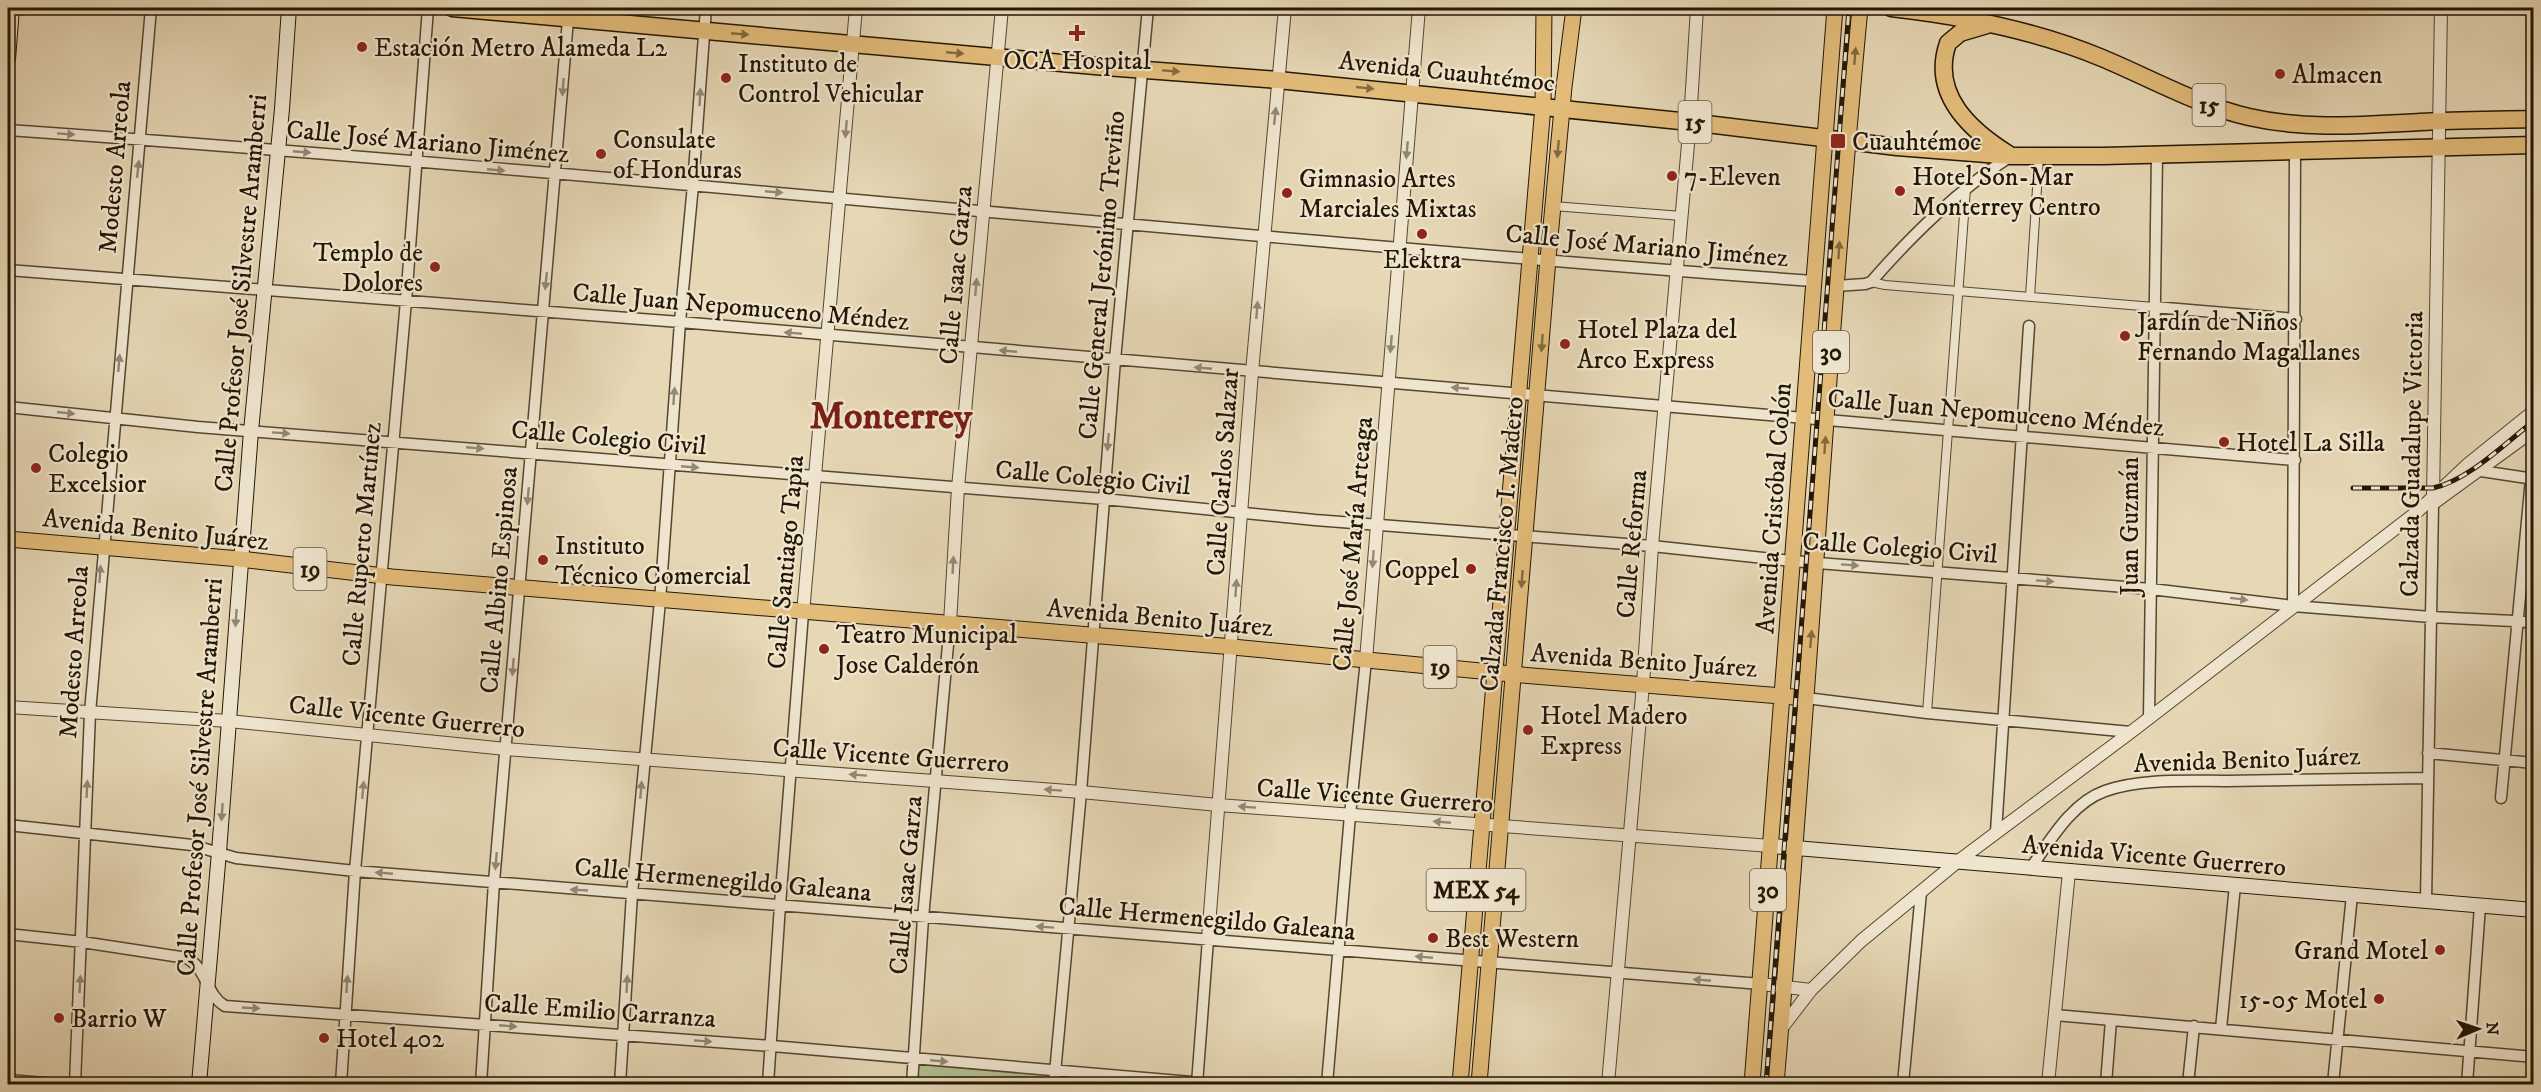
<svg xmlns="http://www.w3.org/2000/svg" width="2541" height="1092" viewBox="0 0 2541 1092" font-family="'IM FELL DW Pica',serif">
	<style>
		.green { fill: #b3bf8f; stroke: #6b6b4a; stroke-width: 1.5 }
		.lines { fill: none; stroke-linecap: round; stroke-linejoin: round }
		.pedestrian-casing { stroke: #544731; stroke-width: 10 }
		.minor-casing { stroke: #544731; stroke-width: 13 }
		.tertiary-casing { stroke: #544731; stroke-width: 14 }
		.secondary-casing { stroke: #231705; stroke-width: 16 }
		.primary-casing { stroke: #231705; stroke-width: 17 }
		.trunk-casing { stroke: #231705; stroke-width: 19 }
		.pedestrian { stroke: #efe5cf; stroke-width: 8 }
		.minor { stroke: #efe5cf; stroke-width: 10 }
		.tertiary { stroke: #efe5cf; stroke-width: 12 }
		.secondary { stroke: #efe5cf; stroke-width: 14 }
		.primary { stroke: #e3bc7a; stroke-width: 15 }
		.trunk { stroke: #e3bc7a; stroke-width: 16 }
		.rail-casing { stroke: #231705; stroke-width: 5 }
		.rail { stroke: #efe5cf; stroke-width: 3; stroke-dasharray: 9; stroke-linecap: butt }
		.oneway { fill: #836a40 }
		.oneway2 { fill: #938874 }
		.poi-dot { fill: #8f2418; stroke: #efe5cf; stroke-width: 2 }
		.labels { text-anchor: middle; stroke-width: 4.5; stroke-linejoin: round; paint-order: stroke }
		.shield { fill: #efe5cf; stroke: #605542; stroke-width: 1.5 }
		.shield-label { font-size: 24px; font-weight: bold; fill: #231705 }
		.poi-label { font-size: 26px; fill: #231705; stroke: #efe5cf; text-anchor: start }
		.street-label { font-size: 26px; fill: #231705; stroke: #efe5cf }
		.town-label { font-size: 38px; font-weight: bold; fill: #7a1f14; stroke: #efe5cf }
	</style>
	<rect width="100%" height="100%" fill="#e6d7b5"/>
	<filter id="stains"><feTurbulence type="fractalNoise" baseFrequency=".00333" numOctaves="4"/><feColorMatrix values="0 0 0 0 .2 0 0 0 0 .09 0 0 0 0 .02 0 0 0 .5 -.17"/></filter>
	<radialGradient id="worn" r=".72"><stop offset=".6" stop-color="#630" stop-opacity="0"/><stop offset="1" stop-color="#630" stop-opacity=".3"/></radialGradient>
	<path class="green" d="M914,1059L1056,1071L1054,1084H911Z"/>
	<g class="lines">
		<defs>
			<path id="pedestrian" d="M1553,206L1682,216
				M1871,282L1885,285L2154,307
				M2030,297L2039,157
				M1927,713L1966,188"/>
			<path id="minor" d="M8,130C610,172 1211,237 1813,281
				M8,270L680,322L2295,460
				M1836,286L1865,284L1871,282C1913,234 1957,191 2011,156
				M2154,307L2296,319
				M8,407L198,427L1104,499L1315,520L1652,546L1792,561L2151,589L2293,606L2431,617L2534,622
				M2481,471L2534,479
				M2293,606L2295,151
				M1806,698L1927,713L2131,732
				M2149,718L2157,155
				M2428,753L2534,763
				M2501,798L2531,479
				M8,825L192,845L236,858L355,871L1761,984
				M1996,832L2029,326
				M2030,869C2050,841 2071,803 2105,791C2140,778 2190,781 2227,781C2294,780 2361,779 2428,778
				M2426,901L2433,504
				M8,934L82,942L187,958C207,969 206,995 225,1006L772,1046L1215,1084
				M2055,1015L2534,1057
				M2221,1029L2235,885
				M8,1080L57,1084
				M75,1084L90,713L151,8
				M341,1084L355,871L406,301L428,8
				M481,1084L494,882L569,8
				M620,1084L632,894L660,601L680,322L693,185L706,8
				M768,1084L780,905L803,613
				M912,1084L923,918L950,623
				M1054,1084L1081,792L1115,360L1148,8
				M1197,1084L1208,939
				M1327,1084L1350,815L1366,660
				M1903,1084L1921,892
				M2106,1084L2111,1020
				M2188,1084L2194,1026
				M2333,1084L2352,895
				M2467,1084L2480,906"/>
			<path id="tertiary" d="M2433,498L2441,8
				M2431,505L2534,430
				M803,613L856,8
				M950,623L958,488L1002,8
				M1366,660L1419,8
				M8,707L229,721L506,749L1081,792L1218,805L1771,846
				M1208,939L1252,372L1285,8
				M1761,984L1811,990
				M1781,1029L1811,990L1861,941L1957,862L2131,732L2417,512L2467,465L2534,411
				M1608,1084L1643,684L1652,546L1690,122L1697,8
				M2048,1084L2069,872"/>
			<path id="secondary" d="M8,59L12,8
				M1771,846L2534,910
				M199,1084L219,852L251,431L282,109L289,8"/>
			<path id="primary" d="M8,539L240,559L392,577L1222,646L1522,675L1806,698
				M1460,1084L1543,106L1544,8
				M1479,1084L1548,259L1564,87L1574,8
				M1752,1084L1835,8
				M1776,1084C1807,726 1826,366 1860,8"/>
			<path id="trunk" d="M452,8L1106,67L1278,80L1690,122L1897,147L2012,156H2103L2534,145
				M1891,8C1962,16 2035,30 2102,58C2150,78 2197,105 2249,117C2306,130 2363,125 2420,122C2458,120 2496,120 2534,119
				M1987,25L1960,33L1948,43C1930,95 1971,131 2010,155"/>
		</defs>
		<use href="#pedestrian" class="pedestrian-casing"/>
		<use href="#minor" class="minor-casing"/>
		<use href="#tertiary" class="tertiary-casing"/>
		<use href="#secondary" class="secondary-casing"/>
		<use href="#primary" class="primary-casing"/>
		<use href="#trunk" class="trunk-casing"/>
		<use href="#pedestrian" class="pedestrian"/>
		<use href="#minor" class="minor"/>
		<use href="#tertiary" class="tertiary"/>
		<use href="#secondary" class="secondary"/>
		<use href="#primary" class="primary"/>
		<use href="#trunk" class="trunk"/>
		<defs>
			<path id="rail" d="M2353,488H2433C2469,480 2505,443 2534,421
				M1766,1084L1849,8"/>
		</defs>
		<use href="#rail" class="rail-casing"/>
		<use href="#rail" class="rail"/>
	</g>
	<defs><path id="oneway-solid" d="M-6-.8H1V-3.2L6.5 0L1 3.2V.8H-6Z" transform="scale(1.5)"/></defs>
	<g class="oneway">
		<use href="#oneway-solid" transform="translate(740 34) rotate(5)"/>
		<use href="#oneway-solid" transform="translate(955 53) rotate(5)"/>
		<use href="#oneway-solid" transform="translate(1855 56) rotate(-85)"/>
		<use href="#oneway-solid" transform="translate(1171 71) rotate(4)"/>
		<use href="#oneway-solid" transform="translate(1365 88) rotate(6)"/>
		<use href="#oneway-solid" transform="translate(1558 149) rotate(95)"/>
		<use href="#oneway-solid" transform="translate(1839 250) rotate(-86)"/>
		<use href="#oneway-solid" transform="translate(1542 343) rotate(94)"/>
		<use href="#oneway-solid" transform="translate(1825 445) rotate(-86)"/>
		<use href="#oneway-solid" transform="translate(1522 579) rotate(94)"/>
		<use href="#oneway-solid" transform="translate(1811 639) rotate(-85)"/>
	</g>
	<g class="oneway2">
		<use href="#oneway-solid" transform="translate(563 87) rotate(94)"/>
		<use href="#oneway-solid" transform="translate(700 97) rotate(-87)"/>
		<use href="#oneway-solid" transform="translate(1275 116) rotate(-84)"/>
		<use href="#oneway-solid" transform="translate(846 129) rotate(95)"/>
		<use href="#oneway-solid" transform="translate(66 134) rotate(4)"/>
		<use href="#oneway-solid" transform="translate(1407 150) rotate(95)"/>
		<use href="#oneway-solid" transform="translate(302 152) rotate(5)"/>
		<use href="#oneway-solid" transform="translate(138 169) rotate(-84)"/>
		<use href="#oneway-solid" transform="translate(496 170) rotate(5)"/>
		<use href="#oneway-solid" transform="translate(774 192) rotate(5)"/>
		<use href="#oneway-solid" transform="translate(546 281) rotate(96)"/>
		<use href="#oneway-solid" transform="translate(976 287) rotate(-85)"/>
		<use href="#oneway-solid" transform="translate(1257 310) rotate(-85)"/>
		<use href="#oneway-solid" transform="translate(793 333) rotate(-175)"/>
		<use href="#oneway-solid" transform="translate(1391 344) rotate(95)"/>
		<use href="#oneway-solid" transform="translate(1008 351) rotate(-175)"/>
		<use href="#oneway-solid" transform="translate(119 363) rotate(-85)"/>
		<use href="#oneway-solid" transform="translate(1203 368) rotate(-175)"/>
		<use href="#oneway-solid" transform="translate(1460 388) rotate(-175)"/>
		<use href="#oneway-solid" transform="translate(674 396) rotate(-86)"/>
		<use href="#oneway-solid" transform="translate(66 413) rotate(6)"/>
		<use href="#oneway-solid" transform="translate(281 433) rotate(4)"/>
		<use href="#oneway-solid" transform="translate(1108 442) rotate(95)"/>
		<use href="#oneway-solid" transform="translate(475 448) rotate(5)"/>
		<use href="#oneway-solid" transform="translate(690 467) rotate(5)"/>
		<use href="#oneway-solid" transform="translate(528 496) rotate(95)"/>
		<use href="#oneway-solid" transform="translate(1373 559) rotate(94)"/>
		<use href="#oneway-solid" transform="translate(953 565) rotate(-87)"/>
		<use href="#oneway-solid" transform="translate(1850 565) rotate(4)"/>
		<use href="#oneway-solid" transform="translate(100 574) rotate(-86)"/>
		<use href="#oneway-solid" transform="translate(2045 581) rotate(4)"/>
		<use href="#oneway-solid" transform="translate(1236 588) rotate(-86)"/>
		<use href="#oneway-solid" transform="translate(2239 599) rotate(7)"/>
		<use href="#oneway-solid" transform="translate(236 618) rotate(94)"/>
		<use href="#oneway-solid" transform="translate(513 667) rotate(94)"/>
		<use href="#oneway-solid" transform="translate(858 775) rotate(-176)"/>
		<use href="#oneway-solid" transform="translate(87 789) rotate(-87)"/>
		<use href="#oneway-solid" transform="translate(363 790) rotate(-85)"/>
		<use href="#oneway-solid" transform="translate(641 790) rotate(-85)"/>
		<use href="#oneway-solid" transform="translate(1053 790) rotate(-176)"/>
		<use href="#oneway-solid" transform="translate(1247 807) rotate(-176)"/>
		<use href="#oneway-solid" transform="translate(222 812) rotate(94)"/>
		<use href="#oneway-solid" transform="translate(1442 822) rotate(-175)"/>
		<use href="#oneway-solid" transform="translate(496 861) rotate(95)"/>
		<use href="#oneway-solid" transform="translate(384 873) rotate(-175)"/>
		<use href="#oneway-solid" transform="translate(579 890) rotate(-177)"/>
		<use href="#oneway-solid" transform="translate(1045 927) rotate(-176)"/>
		<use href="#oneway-solid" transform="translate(1424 957) rotate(-175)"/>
		<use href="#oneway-solid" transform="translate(1702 980) rotate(-175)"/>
		<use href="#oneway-solid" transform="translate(80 984) rotate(-87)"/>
		<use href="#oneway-solid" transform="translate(347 984) rotate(-86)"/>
		<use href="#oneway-solid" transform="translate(627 984) rotate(-87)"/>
		<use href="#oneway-solid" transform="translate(251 1008) rotate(3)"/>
		<use href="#oneway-solid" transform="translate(508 1026) rotate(5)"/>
		<use href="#oneway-solid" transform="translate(703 1041) rotate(4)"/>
		<use href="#oneway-solid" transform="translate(939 1061) rotate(5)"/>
	</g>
	<g class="poi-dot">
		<path d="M1074 24h6v6h6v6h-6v6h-6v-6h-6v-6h6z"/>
		<circle cx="362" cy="47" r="6"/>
		<circle cx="2280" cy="74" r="6"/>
		<circle cx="726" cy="78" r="6"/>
		<rect x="1830" y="133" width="16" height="16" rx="3"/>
		<circle cx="601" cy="154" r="6"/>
		<circle cx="1672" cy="176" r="6"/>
		<circle cx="1900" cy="191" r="6"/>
		<circle cx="1287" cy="193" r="6"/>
		<circle cx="1422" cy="234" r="6"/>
		<circle cx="435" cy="267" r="6"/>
		<circle cx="2125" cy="336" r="6"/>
		<circle cx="1565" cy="344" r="6"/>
		<circle cx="2224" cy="442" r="6"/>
		<circle cx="36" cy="468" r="6"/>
		<circle cx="543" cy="560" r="6"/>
		<circle cx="1471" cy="569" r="6"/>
		<circle cx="824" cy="649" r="6"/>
		<circle cx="1528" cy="730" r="6"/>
		<circle cx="1433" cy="938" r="6"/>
		<circle cx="2440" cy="950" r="6"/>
		<circle cx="2379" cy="999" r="6"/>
		<circle cx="59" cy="1018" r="6"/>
		<circle cx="324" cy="1038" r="6"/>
	</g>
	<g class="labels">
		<g class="shield">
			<rect x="2192.5" y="84" width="33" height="42" rx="4.5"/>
			<rect x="1678.5" y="101" width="33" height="42" rx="4.5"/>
			<rect x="1813" y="331" width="36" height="42" rx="4.5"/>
			<rect x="293.5" y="548" width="33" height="42" rx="4.5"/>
			<rect x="1423.5" y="646" width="33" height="42" rx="4.5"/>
			<rect x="1426.5" y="869" width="99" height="42" rx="4.5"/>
			<rect x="1750" y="869" width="36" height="42" rx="4.5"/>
		</g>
		<g class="shield-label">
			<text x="2209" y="113">15</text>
			<text x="1695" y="130">15</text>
			<text x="1831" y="360">30</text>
			<text x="310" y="577">19</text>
			<text x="1440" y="675">19</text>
			<text x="1476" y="898">MEX 54</text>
			<text x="1768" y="898">30</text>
		</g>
		<g class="poi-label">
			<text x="374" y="56">Estación Metro Alameda L2</text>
			<text x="1077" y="69" text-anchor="middle">OCA Hospital</text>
			<text x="738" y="72">Instituto de<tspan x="738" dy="30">Control Vehicular</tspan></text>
			<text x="2292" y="83">Almacen</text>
			<text x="613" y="148">Consulate<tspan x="613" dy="30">of Honduras</tspan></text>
			<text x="1852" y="150">Cuauhtémoc</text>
			<text x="1684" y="185">7-Eleven</text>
			<text x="1912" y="185">Hotel Son-Mar<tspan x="1912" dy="30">Monterrey Centro</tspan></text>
			<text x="1299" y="187">Gimnasio Artes<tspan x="1299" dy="30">Marciales Mixtas</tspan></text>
			<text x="423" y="261" text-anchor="end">Templo de<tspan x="423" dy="30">Dolores</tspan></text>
			<text x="1422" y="268" text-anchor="middle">Elektra</text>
			<text x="2137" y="330">Jardín de Niños<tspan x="2137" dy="30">Fernando Magallanes</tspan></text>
			<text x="1577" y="338">Hotel Plaza del<tspan x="1577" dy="30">Arco Express</tspan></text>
			<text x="2236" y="451">Hotel La Silla</text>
			<text x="48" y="462">Colegio<tspan x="48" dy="30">Excelsior</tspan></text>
			<text x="555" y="554">Instituto<tspan x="555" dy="30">Técnico Comercial</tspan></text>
			<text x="1459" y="578" text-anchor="end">Coppel</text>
			<text x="836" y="643">Teatro Municipal<tspan x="836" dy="30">Jose Calderón</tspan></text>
			<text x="1540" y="724">Hotel Madero<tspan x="1540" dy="30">Express</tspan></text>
			<text x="1445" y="947">Best Western</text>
			<text x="2428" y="959" text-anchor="end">Grand Motel</text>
			<text x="2367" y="1008" text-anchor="end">15-05 Motel</text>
			<text x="71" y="1027">Barrio W</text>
			<text x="336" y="1047">Hotel 402</text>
		</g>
		<g class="street-label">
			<text transform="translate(1447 71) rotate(6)" y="9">Avenida Cuauhtémoc</text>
			<text transform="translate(428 141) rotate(5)" y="9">Calle José Mariano Jiménez</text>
			<text transform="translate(114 167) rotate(-85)" y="9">Modesto Arreola</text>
			<text transform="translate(1647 245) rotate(5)" y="9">Calle José Mariano Jiménez</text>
			<text transform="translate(955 275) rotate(-85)" y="9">Calle Isaac Garza</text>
			<text transform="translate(1101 275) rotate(-85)" y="9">Calle General Jerónimo Treviño</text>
			<text transform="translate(240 293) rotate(-85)" y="9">Calle Profesor José Silvestre Aramberri</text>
			<text transform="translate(741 306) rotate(5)" y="9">Calle Juan Nepomuceno Méndez</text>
			<text transform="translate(1996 412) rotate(5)" y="9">Calle Juan Nepomuceno Méndez</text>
			<text transform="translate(609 437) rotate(5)" y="9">Calle Colegio Civil</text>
			<text transform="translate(2411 454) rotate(-89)" y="9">Calzada Guadalupe Victoria</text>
			<text transform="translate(1222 472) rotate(-86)" y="9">Calle Carlos Salazar</text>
			<text transform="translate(1093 477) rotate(5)" y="9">Calle Colegio Civil</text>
			<text transform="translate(1773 508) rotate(-86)" y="9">Avenida Cristóbal Colón</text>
			<text transform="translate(2129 526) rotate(-90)" y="9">Juan Guzmán</text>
			<text transform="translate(156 529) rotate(6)" y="9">Avenida Benito Juárez</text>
			<text transform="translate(361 544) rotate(-85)" y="9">Calle Ruperto Martínez</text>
			<text transform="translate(1352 544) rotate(-85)" y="9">Calle José María Arteaga</text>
			<text transform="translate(1501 544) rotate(-85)" y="9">Calzada Francisco I. Madero</text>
			<text transform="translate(1631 544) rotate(-85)" y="9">Calle Reforma</text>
			<text transform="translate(1900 547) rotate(4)" y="9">Calle Colegio Civil</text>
			<text transform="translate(785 562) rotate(-85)" y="9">Calle Santiago Tapia</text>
			<text transform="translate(498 580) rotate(-85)" y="9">Calle Albino Espinosa</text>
			<text transform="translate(1160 617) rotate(5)" y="9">Avenida Benito Juárez</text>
			<text transform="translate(73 652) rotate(-86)" y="9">Modesto Arreola</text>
			<text transform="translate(1644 660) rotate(4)" y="9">Avenida Benito Juárez</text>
			<text transform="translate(407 716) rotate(6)" y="9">Calle Vicente Guerrero</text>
			<text transform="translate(891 755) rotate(4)" y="9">Calle Vicente Guerrero</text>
			<text transform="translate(2247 759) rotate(-2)" y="9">Avenida Benito Juárez</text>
			<text transform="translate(199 777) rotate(-86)" y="9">Calle Profesor José Silvestre Aramberri</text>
			<text transform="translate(1375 795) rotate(4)" y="9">Calle Vicente Guerrero</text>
			<text transform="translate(2154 855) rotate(5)" y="9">Avenida Vicente Guerrero</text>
			<text transform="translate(723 879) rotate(5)" y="9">Calle Hermenegildo Galeana</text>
			<text transform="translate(905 885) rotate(-85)" y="9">Calle Isaac Garza</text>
			<text transform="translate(1207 918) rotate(5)" y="9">Calle Hermenegildo Galeana</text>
			<text transform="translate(600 1010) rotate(4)" y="9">Calle Emilio Carranza</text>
		</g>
		<g class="town-label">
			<text x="891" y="428">Monterrey</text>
		</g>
	</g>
	<rect width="2541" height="1092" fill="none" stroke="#e6d7b5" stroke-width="30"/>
	<rect x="9" y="9" width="2523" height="1074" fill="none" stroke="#231705" stroke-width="3"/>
	<rect x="15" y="15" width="2511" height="1062" fill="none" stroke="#231705" stroke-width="1.5"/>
	<g transform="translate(2478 1029) rotate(88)" stroke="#efe5cf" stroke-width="4.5" paint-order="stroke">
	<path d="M0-4.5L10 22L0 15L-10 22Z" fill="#231705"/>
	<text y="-9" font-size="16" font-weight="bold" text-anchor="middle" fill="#231705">N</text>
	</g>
	<rect width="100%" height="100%" filter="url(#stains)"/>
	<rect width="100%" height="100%" fill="url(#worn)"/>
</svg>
